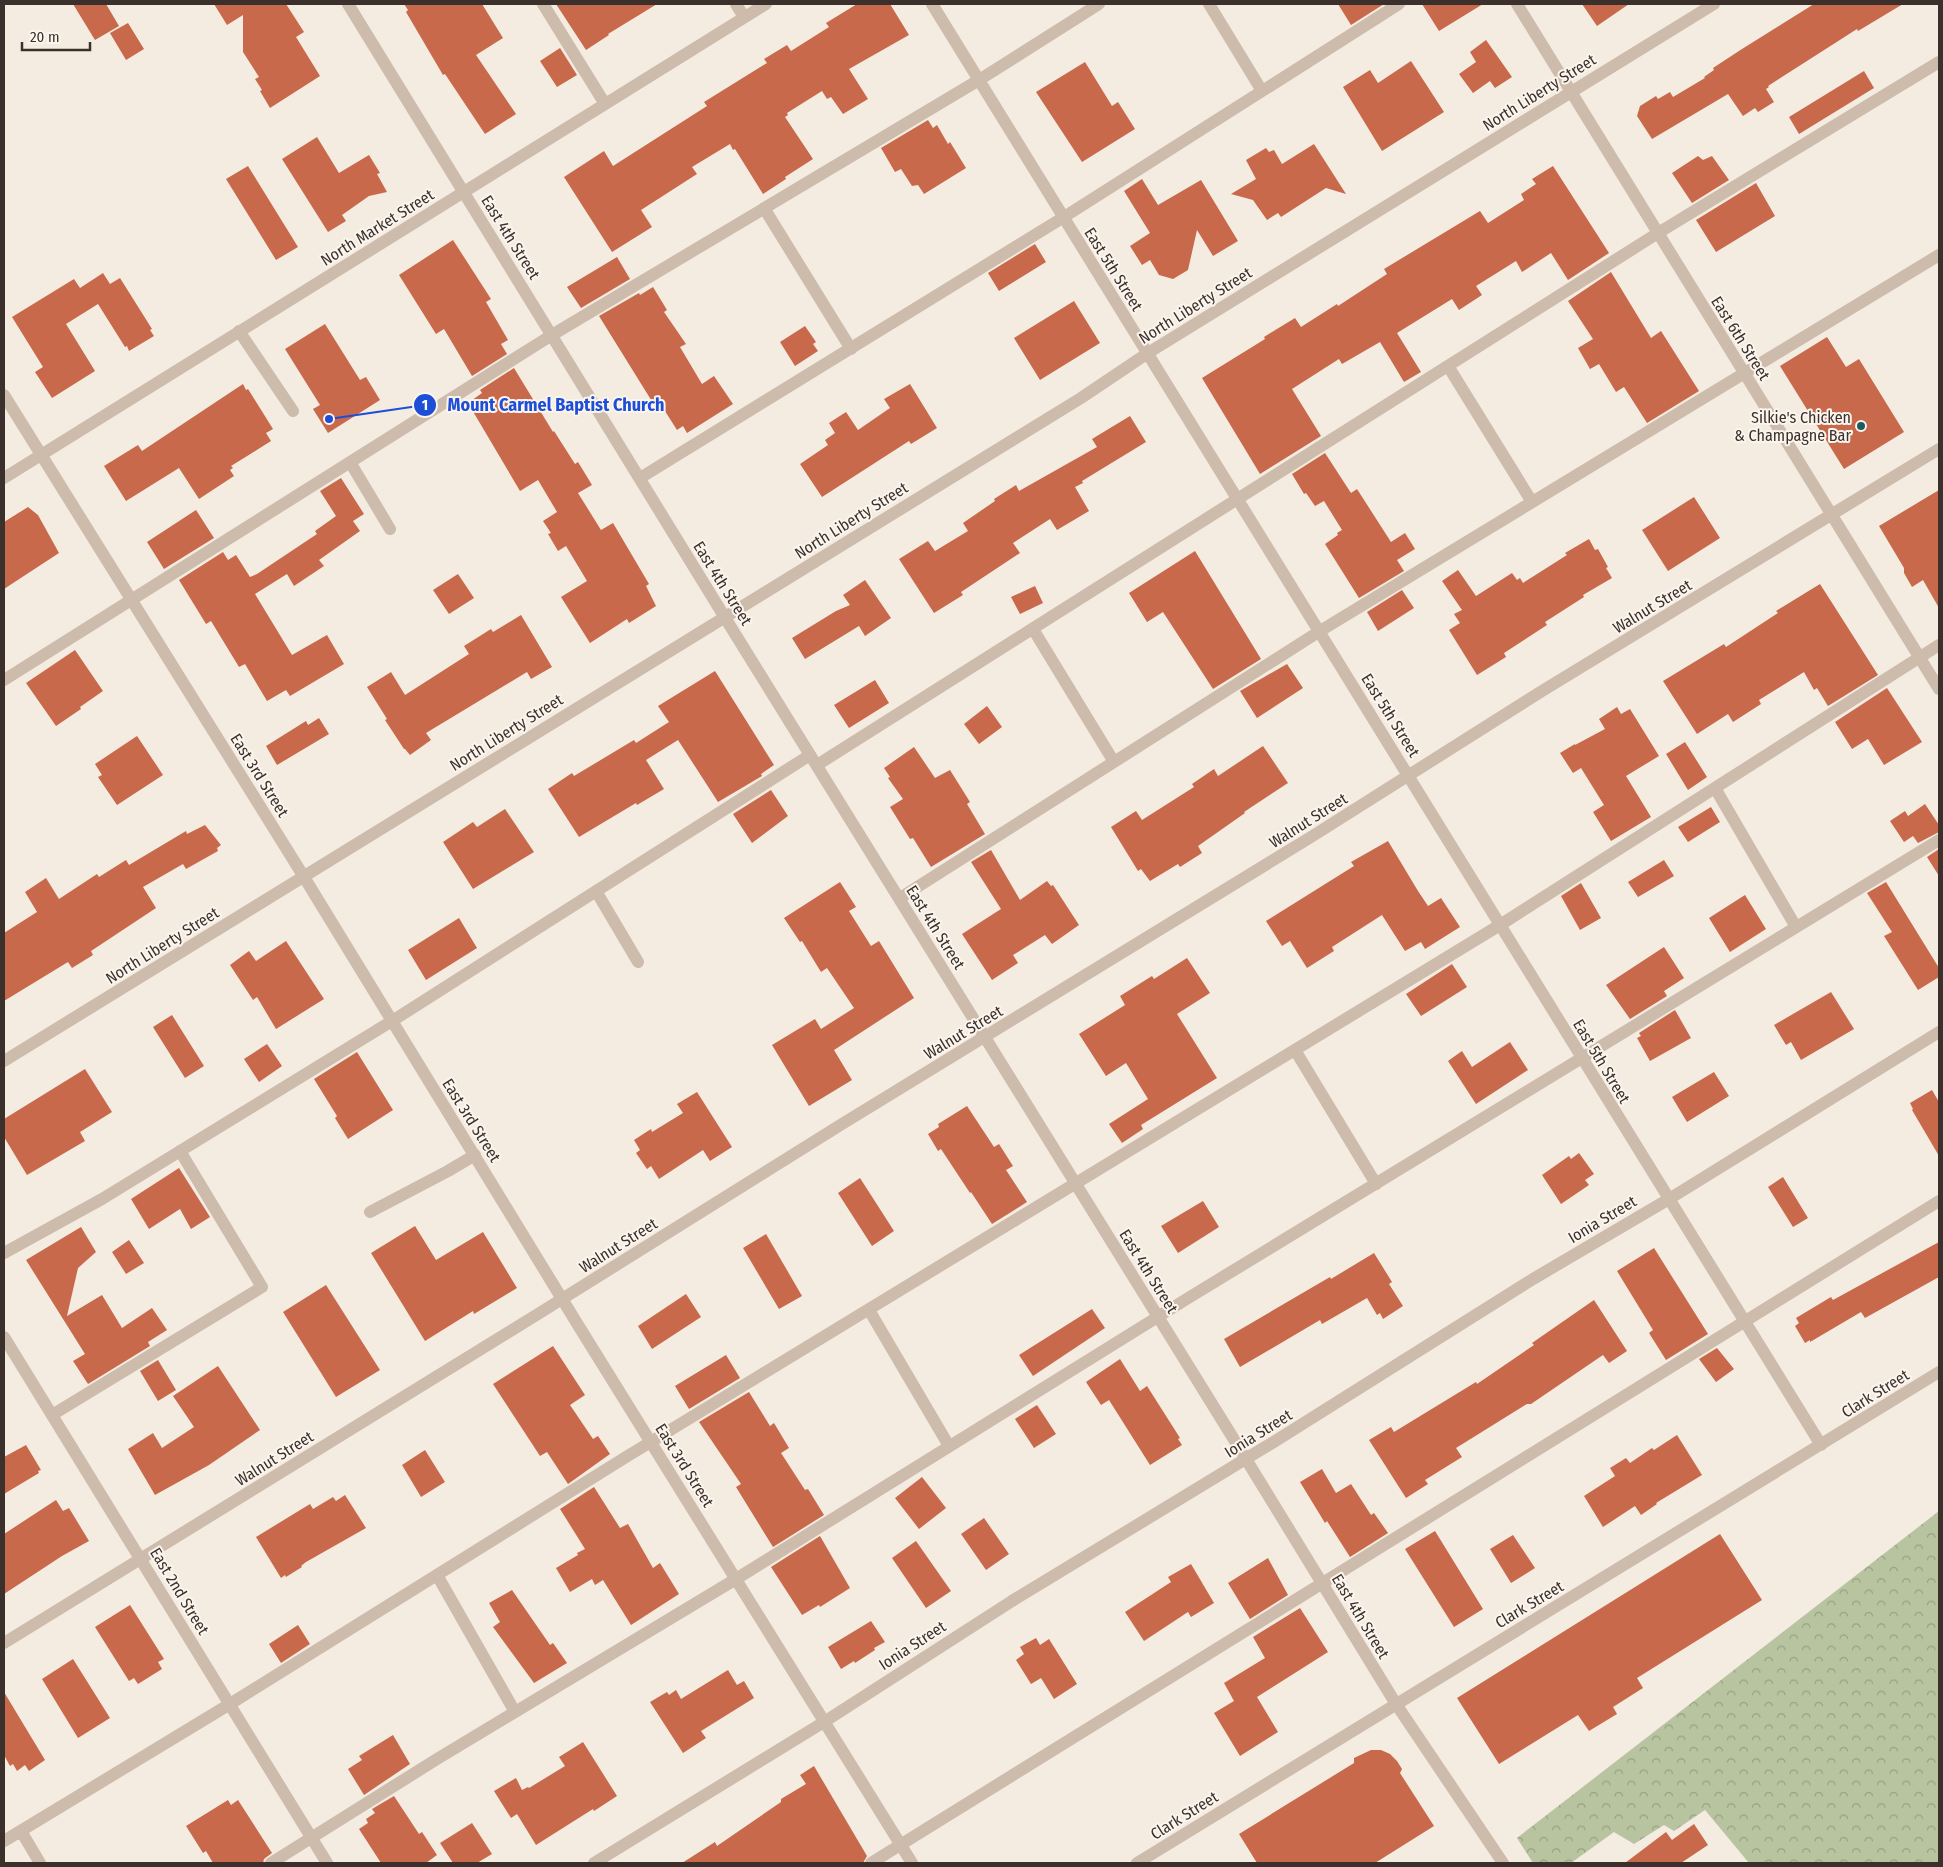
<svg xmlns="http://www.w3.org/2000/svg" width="1943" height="1867" viewBox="0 0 1943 1867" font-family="'Fira Sans Condensed',sans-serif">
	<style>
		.forest { fill: url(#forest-crowns) }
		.building { fill: #c8694b }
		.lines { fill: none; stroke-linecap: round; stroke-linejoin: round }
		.service { stroke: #cdbbac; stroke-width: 12 }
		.minor { stroke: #cdbbac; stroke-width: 12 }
		.tertiary { stroke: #cdbbac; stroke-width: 12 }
		.poi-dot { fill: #1f5a5e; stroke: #fbf5ee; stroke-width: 2 }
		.labels { text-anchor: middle; stroke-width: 4; stroke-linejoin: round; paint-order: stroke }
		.street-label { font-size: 16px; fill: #3b302b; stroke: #fbf5ee }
		.poi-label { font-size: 16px; fill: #3b302b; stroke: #fbf5ee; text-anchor: end }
		.leader { fill: none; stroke: #1d4ed8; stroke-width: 2 }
		.callout-dot { fill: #1d4ed8; stroke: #fbf5ee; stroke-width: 2 }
		.mark-label { font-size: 15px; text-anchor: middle; font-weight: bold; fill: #fff }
		.callout-label { font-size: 18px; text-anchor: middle; font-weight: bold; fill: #1d4ed8; stroke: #fbf5ee; stroke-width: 4; stroke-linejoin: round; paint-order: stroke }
	</style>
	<defs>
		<pattern id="forest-crowns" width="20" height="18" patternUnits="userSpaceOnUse" patternTransform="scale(1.25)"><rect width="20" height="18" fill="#b8c4a0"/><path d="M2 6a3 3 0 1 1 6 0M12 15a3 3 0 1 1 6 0" fill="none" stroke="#97a083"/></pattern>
	</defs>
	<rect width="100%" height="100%" fill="#f4ebe1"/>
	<path class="forest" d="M1939,1511V1863H1749L1705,1810L1674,1831L1664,1825L1634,1844L1614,1832L1571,1863H1533L1517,1838Z"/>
	<path class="building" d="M73,4H106L119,26L95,40Z
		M214,4H286L304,32L296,37L320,76L270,108L260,91L262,90L255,79L259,77L243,52V15L227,25Z
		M404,4H482L503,38L476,55L516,114L485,134L445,74L443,75L406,12L408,10Z
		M556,4H657L608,34L609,35L586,50Z
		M857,4H890L909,35L849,69L868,99L843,114L831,97L827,99L822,91L787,113L788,115L785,117L813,159L785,177L786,179L763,194L735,149L733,150L730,144L692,167L697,174L641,210L652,227L612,252L564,177L604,151L613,166L707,106L704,102L767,63L764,59L787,45L791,51L829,27L826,23Z
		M1338,4H1384L1351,25Z
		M1422,4H1483L1439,31Z
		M1582,4H1629L1597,26Z
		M1814,4H1903L1858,31L1857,29L1768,86L1769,87L1766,89L1774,102L1758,112L1755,108L1743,116L1728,94L1652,139L1637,116L1640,106L1656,96L1658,99L1670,92L1673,97L1705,78L1704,77L1714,70L1713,68L1742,49Z
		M128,23L144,49L126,60L110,33Z
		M1486,40L1512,77L1495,88L1490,81L1473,93L1459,74L1476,62L1470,52Z
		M560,48L577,75L557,87L540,61Z
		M1411,61L1444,112L1382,151L1343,87L1370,70L1378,83Z
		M1085,62L1112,106L1118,102L1135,129L1082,162L1036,92Z
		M1864,71L1874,88L1799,134L1789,117Z
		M928,120L933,128L937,125L948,144L950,142L966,168L924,194L918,185L912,186L901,169L895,172L881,148Z
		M317,137L339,173L369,155L380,173L377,174L387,192L369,196L342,215L346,221L328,232L282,159Z
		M1314,144L1346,194L1326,188L1281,217L1278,213L1267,220L1253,200L1231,194L1256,179L1246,160L1266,148L1269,152L1274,150L1282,164Z
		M1698,156L1703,160L1712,156L1729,180L1692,203L1672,173Z
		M248,166L298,247L276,260L226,179Z
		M1553,166L1609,253L1568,280L1551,253L1522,272L1516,261L1476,286L1482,295L1459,310L1452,299L1397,333L1421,372L1404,382L1380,342L1342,364L1339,359L1292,389L1321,436L1260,474L1202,378L1265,339L1264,337L1295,318L1301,327L1337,304L1338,306L1387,274L1384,269L1480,211L1488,223L1524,200L1521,194L1536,184L1532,179Z
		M1142,179L1158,205L1201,180L1238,241L1213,256L1197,230L1188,270L1173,279L1159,275L1150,260L1142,265L1130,246L1150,233L1124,191Z
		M1756,183L1775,216L1716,252L1696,220Z
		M453,240L491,299L486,302L508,340L501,344L507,354L472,376L444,329L436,334L399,275Z
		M1035,244L1046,262L999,291L988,273Z
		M617,257L630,279L581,308L567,287Z
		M1611,272L1651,338L1661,331L1699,391L1647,423L1624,387L1616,392L1599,364L1590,369L1578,348L1593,339L1568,301Z
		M103,273L110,284L120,278L152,329L150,330L154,336L129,351L127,346L125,347L98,304L66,324L95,371L52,398L35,372L43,367L12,317L74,279L80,288Z
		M653,287L667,310L664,312L686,344L680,347L702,384L714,376L733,404L687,433L683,426L677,430L658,400L653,403L599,316L639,293L640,295Z
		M1074,301L1100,343L1040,380L1014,338Z
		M325,324L360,380L366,377L380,400L328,433L313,409L320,405L285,349Z
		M805,326L816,342L813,344L818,351L795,366L780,342Z
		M1827,337L1846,367L1859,359L1904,432L1844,469L1780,366Z
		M514,368L553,432L554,431L575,464L578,462L592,485L578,493L601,530L613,523L649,584L646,586L656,606L629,623L627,619L590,643L561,597L587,581L566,546L558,551L548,534L551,533L543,521L557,512L538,480L520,491L468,403L482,393L480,390Z
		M243,384L246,390L248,389L273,429L266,433L271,441L231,466L233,468L230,470L234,476L199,499L179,468L126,501L104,466L138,445L142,451Z
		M910,384L937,428L911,444L909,441L822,497L800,464L828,445L825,440L835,433L829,423L846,412L858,430L890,408L884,399Z
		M1130,416L1146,442L1082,481L1083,483L1075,487L1089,511L1057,530L1050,519L1013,543L1020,553L961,592L963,595L934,613L899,559L928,541L935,551L968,531L963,523L995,501L994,499L1016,485L1019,491L1097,447L1092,439Z
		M1325,453L1351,493L1357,489L1391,542L1405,533L1415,549L1397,560L1404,571L1359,598L1325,544L1338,535L1337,533L1342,530L1324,501L1315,506L1306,493L1304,494L1292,474Z
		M341,478L364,514L353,521L360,531L319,560L324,566L294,586L287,574L255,594L292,655L327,635L344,664L290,696L286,690L267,701L245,664L239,667L211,621L206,624L179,580L223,552L228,560L236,555L250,577L257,574L317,534L315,531L336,516L320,491Z
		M1939,490V608L1923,580L1912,587L1904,573V568L1879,526Z
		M1694,497L1720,538L1668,571L1642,530Z
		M28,507L38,515L59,553L4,589V522Z
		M196,510L214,538L164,569L147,542Z
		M1589,539L1595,550L1598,549L1608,567L1606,568L1612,578L1583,595L1584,597L1545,622L1547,625L1504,653L1506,657L1477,675L1449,630L1460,623L1454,614L1462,610L1442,581L1458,570L1476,596L1512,573L1517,580L1520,578L1523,583L1567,555L1565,553Z
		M1195,551L1261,659L1213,689L1163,612L1147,622L1129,593Z
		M458,574L474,598L449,614L433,590Z
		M865,580L891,618L865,636L859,626L805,659L792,638L836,611L850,605L843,595Z
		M1820,584L1878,675L1828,706L1817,688L1814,690L1804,672L1759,700L1761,704L1733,722L1728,714L1697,734L1663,681L1724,644L1726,647L1778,613L1776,611Z
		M1035,586L1043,603L1020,614L1011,597Z
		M1402,590L1414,608L1378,631L1367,612Z
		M521,615L552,667L531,679L527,672L426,733L431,740L410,755L405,749H404L385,720L387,719L367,687L391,672L405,695L469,654L464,646L491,629L493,632Z
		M75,650L103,691L80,707L81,709L56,726L26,683Z
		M1287,664L1303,688L1257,718L1240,691Z
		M715,671L774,765L761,774L762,776L718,802L678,740L646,760L664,789L637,805L636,803L579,837L548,789L572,773L574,776L634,740L636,743L669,722L658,706Z
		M875,680L889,703L849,728L834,705Z
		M1887,688L1922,742L1884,765L1868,739L1852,749L1835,722Z
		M987,706L1002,727L979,744L964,724Z
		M1617,707L1621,714L1630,709L1659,756L1626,776L1651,817L1611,841L1593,812L1604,805L1581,768L1573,773L1560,753L1575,744V745L1605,729L1599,719Z
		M319,718L329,734L277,765L266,746L306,721L308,725Z
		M137,736L163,775L117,805L98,777L102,775L95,764Z
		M1685,742L1707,777L1688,790L1666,754Z
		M1263,746L1288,783L1244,812L1245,813L1198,846L1202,853L1180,867L1178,864L1150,881L1141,869L1138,871L1111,827L1136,811L1142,820L1194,787L1192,784L1214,769L1218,776Z
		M914,747L935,778L950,770L970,802L967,804L985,834L931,867L913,838L910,839L890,807L903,799L888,778L890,777L884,768Z
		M771,790L788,816L752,843L733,814Z
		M1925,804L1939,825V832L1918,843L1913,836L1904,842L1890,821L1905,811L1908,816Z
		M1711,807L1720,822L1688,842L1678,827Z
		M505,809L534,852L473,889L443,842L473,822L477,827Z
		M205,825L221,845L217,848L218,851L186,869L183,864L143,887L156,908L91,951L93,955L72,968L68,962L4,1001V933L37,912L25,892L46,878L59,899L97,874L99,877L126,860L129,865L186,831L187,834Z
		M1388,841L1418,891L1428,906L1441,898L1460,927L1425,949L1421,942L1405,951L1382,915L1332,947L1334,951L1307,968L1290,941L1282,946L1266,921L1354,866L1351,862Z
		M1939,849V876L1927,857Z
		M991,850L1020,900L1047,881L1051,886L1053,885L1079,925L1052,944L1045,935L1013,955L1018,963L992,980L962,934L1001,909L971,862Z
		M1664,860L1674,876L1638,897L1628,882Z
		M840,882L856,907L849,911L871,946L879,941L914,998L834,1050L852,1080L809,1106L772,1045L815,1019L821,1029L854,1008L827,968L821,972L802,941L800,942L784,918Z
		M1886,882L1939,968V977L1918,990L1884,936L1892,932L1867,893Z
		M1581,883L1601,918L1580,930L1561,896Z
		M1745,895L1766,929L1730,952L1709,918Z
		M459,918L477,948L426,980L408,950Z
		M286,941L324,999L276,1029L257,997L253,1000L230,965L249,951L256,961Z
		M1664,947L1684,978L1664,991L1667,996L1630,1019L1606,985Z
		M1187,958L1210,993L1177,1014L1217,1078L1141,1125L1143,1129L1122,1143L1109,1124L1148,1099L1126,1063L1106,1076L1079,1034L1125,1005L1120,996L1152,976L1154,979Z
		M1452,964L1467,987L1421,1016L1406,994Z
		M1831,992L1854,1029L1801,1060L1791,1042L1786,1045L1774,1025Z
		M1675,1010L1691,1038L1650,1061L1637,1038L1641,1036L1639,1033Z
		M172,1015L204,1066L185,1078L153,1027Z
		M1510,1042L1528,1070L1476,1104L1448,1061L1462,1051L1472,1067Z
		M267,1044L282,1066L259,1082L244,1059Z
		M357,1052L393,1110L348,1139L335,1118L337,1116L314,1079Z
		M85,1069L112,1112L80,1132L85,1141L27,1175L4,1137V1119Z
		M1714,1072L1729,1096L1687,1122L1672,1097Z
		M1932,1090L1939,1102V1156L1912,1110L1913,1109L1910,1103Z
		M697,1092L732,1147L710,1161L703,1150L659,1179L651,1166L647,1169L636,1153L640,1150L634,1140L651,1129L652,1132L683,1113L677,1104Z
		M967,1106L994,1147L999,1144L1013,1166L1006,1170L1027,1202L992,1224L971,1192L970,1193L941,1149L938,1151L928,1134L939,1127L938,1124Z
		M1579,1153L1594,1174L1585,1180L1589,1185L1561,1204L1542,1175L1569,1156L1571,1159Z
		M179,1168L210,1217L191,1229L180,1209L149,1229L131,1199Z
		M1783,1177L1808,1218L1793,1227L1768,1187Z
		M860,1178L894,1231L872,1246L838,1193Z
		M1203,1201L1219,1227L1178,1253L1161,1226Z
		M415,1226L436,1260L483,1232L517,1288L474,1314L473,1311L425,1341L371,1253Z
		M81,1227L96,1252L78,1268L67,1316L102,1295L122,1328L152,1308L167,1330L148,1342L150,1346L88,1384L73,1361L85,1354L26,1260Z
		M766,1234L802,1296L779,1309L743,1248Z
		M129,1240L144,1263L126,1274L112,1252Z
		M1939,1242V1277L1865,1318L1861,1312L1810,1342V1340L1805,1343L1795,1326L1799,1323L1796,1318L1831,1297L1833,1300Z
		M1654,1248L1708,1334L1666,1360L1649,1333L1653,1330L1617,1271Z
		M1374,1253L1392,1282L1389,1284L1403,1306L1383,1319L1380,1313L1377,1315L1367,1298L1322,1324L1320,1320L1240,1367L1224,1339L1330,1277L1331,1279Z
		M326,1285L380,1370L336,1397L283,1312Z
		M686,1294L701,1317L652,1349L638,1326Z
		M1594,1300L1627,1351L1609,1363L1603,1355L1531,1404H1527L1456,1448L1462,1457L1425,1480L1428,1484L1406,1498L1369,1440L1391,1427L1394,1432L1476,1382L1477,1384L1534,1345L1532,1343Z
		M1092,1309L1105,1328L1033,1376L1019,1355Z
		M553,1346L585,1395L570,1405L593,1439L598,1436L610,1454L568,1484L547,1452L540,1456L493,1384Z
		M1717,1348L1734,1369L1716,1382L1699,1359Z
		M726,1355L740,1378L689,1409L675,1386Z
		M1120,1359L1140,1391L1147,1386L1180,1438L1178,1439L1182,1445L1150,1465L1109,1400L1101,1405L1086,1382Z
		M158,1360L176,1390L158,1401L140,1371Z
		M218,1366L260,1430L209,1465L155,1495L128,1449L153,1433L162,1448L194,1427L173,1396Z
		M749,1392L770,1426L774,1423L789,1448L781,1453L805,1490L808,1489L824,1515L773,1547L736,1487L741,1484L699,1422Z
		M1037,1405L1056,1434L1034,1448L1015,1419Z
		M1677,1435L1702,1475L1656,1503L1657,1504L1641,1515L1635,1506L1603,1527L1584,1496L1615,1476L1610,1468L1626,1458L1630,1463L1652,1448L1654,1450Z
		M26,1445L41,1470L38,1471L39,1473L4,1494V1457Z
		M425,1450L445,1482L421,1497L402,1465Z
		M1322,1469L1336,1493L1351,1484L1371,1515L1374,1513L1388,1533L1350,1557L1327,1521L1325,1523L1300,1482Z
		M922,1477L946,1508L919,1529L895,1498Z
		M594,1487L620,1528L628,1524L653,1568L660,1563L679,1594L631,1625L603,1580L595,1585L592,1579L570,1592L556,1568L578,1555L577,1553L585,1549L560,1509Z
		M345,1495L366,1528L306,1562L301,1566L302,1567L286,1577L285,1575L281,1578L256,1537L310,1504L313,1509L333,1497L336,1501Z
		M56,1500L63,1511L69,1508L89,1541L62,1556L4,1594V1534Z
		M984,1518L1009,1554L986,1570L961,1534Z
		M1435,1531L1483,1609L1454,1627L1405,1549Z
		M1720,1534L1762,1600L1637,1678L1643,1688L1613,1707L1617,1714L1589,1731L1578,1715L1499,1764L1457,1698Z
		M1513,1535L1535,1568L1511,1583L1490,1549Z
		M820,1536L850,1588L820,1607L819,1605L802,1615L771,1567Z
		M916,1541L951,1591L926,1608L892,1558Z
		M1268,1558L1288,1595L1250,1619L1228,1583Z
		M1191,1564L1214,1603L1191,1617L1188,1612L1144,1641L1125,1612L1171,1582L1168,1577Z
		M512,1590L550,1645L553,1643L567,1663L534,1683L493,1627L500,1622L489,1603Z
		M130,1605L164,1659L158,1662L162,1669L138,1684L134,1678L129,1681L95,1627Z
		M1300,1608L1328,1652L1257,1697L1278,1732L1240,1756L1214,1713L1234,1701L1224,1683L1265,1658L1253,1637Z
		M871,1621L885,1642L874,1648L875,1650L855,1663L854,1661L841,1669L828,1647Z
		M298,1625L310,1644L281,1663L269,1644Z
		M1036,1638L1040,1645L1049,1639L1077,1684L1054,1699L1041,1678L1031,1684L1016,1660L1024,1654L1020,1647Z
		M73,1659L110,1718L78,1738L42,1679Z
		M728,1670L737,1685L744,1681L754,1698L701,1731L706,1738L683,1753L650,1702L667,1692L669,1695L676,1690L681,1699Z
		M4,1692L45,1760L29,1771L25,1765L17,1771L13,1764L10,1766L4,1755Z
		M393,1735L410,1764L364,1795L348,1769L362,1760L359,1756Z
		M583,1742L617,1796L594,1811L593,1809L536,1845L517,1814L511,1818L494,1791L516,1778L522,1790L528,1787L529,1788L565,1766L559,1757Z
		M1371,1750H1381L1390,1754L1397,1761L1402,1769L1400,1773L1434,1826L1375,1863H1257L1239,1834L1354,1763V1758Z
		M814,1766L867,1856L863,1863H682L715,1842L717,1846L781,1802V1799L806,1784L800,1775Z
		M394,1796L419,1834L422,1832L437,1855L426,1863H381L359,1829L368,1823L366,1819L375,1813L372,1809Z
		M228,1800L231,1805L238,1800L272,1853L264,1859L263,1863H213L206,1851L203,1853L186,1826Z
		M472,1823L492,1854L477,1863H453L440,1843Z
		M1694,1824L1708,1845L1681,1863H1625L1666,1832L1672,1840Z"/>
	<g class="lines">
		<path class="service" d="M543,4L605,104
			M736,4L744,17
			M1209,4L1262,91
			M764,208L851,349
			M239,331L293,411
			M1448,366L1532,502
			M350,462L390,529
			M640,478L1064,217L1399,4
			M1033,629L1114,762
			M4,680L552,335L979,80L1099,4
			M817,765L1658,233L1939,62
			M1715,788L1796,927
			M596,891L638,962
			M900,898L1320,631L1939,255
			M1295,1050L1376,1184
			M370,1212L448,1171L475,1155
			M4,1253L102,1199L392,1021L810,755
			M869,1310L949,1446
			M52,1415L262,1287L180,1151
			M437,1575L515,1712
			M21,1831L40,1863
			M4,1841L230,1704L626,1457L1500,925L1939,645
			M271,1863L437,1759L736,1579L1185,1300L1939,840
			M871,1863L1939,1201"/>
		<path class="minor" d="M348,4L724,616L1230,1433L1396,1704L1503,1863
			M932,4L1821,1445
			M1517,4L1939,689
			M4,395L304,877L578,1325L912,1863
			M4,478L766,4
			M4,1337L327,1863
			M4,1643L538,1314L842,1124L1311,837L1542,691L1939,449
			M594,1863L824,1722L1012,1601L1272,1443L1533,1279L1669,1199L1939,1032
			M1137,1863L1939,1372"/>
		<path class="tertiary" d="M4,1061L1081,398L1148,353L1714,4"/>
	</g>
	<circle class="poi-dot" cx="1861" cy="426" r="5"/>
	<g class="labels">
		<g class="street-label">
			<text transform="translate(1539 92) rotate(-32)" y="6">North Liberty Street</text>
			<text transform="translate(377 227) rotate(-32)" y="6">North Market Street</text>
			<text transform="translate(511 237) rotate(58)" y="6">East 4th Street</text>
			<text transform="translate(1114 269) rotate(58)" y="6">East 5th Street</text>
			<text transform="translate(1195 305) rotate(-32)" y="6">North Liberty Street</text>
			<text transform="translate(1741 338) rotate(58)" y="6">East 6th Street</text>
			<text transform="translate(851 520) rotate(-32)" y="6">North Liberty Street</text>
			<text transform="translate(723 583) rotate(58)" y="6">East 4th Street</text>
			<text transform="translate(1652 606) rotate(-31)" y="6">Walnut Street</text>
			<text transform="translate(1391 715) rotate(58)" y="6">East 5th Street</text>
			<text transform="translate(506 732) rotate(-32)" y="6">North Liberty Street</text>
			<text transform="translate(260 775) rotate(58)" y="6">East 3rd Street</text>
			<text transform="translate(1308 820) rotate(-32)" y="6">Walnut Street</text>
			<text transform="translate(936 927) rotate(58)" y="6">East 4th Street</text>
			<text transform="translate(162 945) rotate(-32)" y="6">North Liberty Street</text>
			<text transform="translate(963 1032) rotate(-31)" y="6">Walnut Street</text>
			<text transform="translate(1602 1061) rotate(59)" y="6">East 5th Street</text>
			<text transform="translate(472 1120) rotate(58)" y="6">East 3rd Street</text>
			<text transform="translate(1602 1219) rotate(-31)" y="6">Ionia Street</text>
			<text transform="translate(618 1245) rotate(-32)" y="6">Walnut Street</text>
			<text transform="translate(1149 1271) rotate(58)" y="6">East 4th Street</text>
			<text transform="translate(1875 1393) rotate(-32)" y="6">Clark Street</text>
			<text transform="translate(1258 1433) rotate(-32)" y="6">Ionia Street</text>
			<text transform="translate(274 1458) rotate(-32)" y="6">Walnut Street</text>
			<text transform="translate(685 1465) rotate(58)" y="6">East 3rd Street</text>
			<text transform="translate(180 1591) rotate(59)" y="6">East 2nd Street</text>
			<text transform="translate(1529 1604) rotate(-31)" y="6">Clark Street</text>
			<text transform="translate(1361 1616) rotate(59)" y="6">East 4th Street</text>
			<text transform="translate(912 1645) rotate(-33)" y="6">Ionia Street</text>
			<text transform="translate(1184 1815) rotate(-32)" y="6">Clark Street</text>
		</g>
		<g class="poi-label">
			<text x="1851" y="423">Silkie's Chicken<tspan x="1851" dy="18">&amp; Champagne Bar</tspan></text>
		</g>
	</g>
	<path class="leader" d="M329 419L425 405"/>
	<g class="callout-dot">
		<circle cx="329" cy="419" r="5"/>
		<circle cx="425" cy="405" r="12"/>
	</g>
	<g class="mark-label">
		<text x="425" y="410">1</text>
	</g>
	<g class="callout-label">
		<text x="556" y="411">Mount Carmel Baptist Church</text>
	</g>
	<rect width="1943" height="1867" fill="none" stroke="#3b302b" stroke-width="10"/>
	<path d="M22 42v8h68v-8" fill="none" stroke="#3b302b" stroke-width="2.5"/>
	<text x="30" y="42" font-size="15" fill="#3b302b" stroke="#fbf5ee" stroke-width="4" paint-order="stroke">20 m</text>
</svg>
